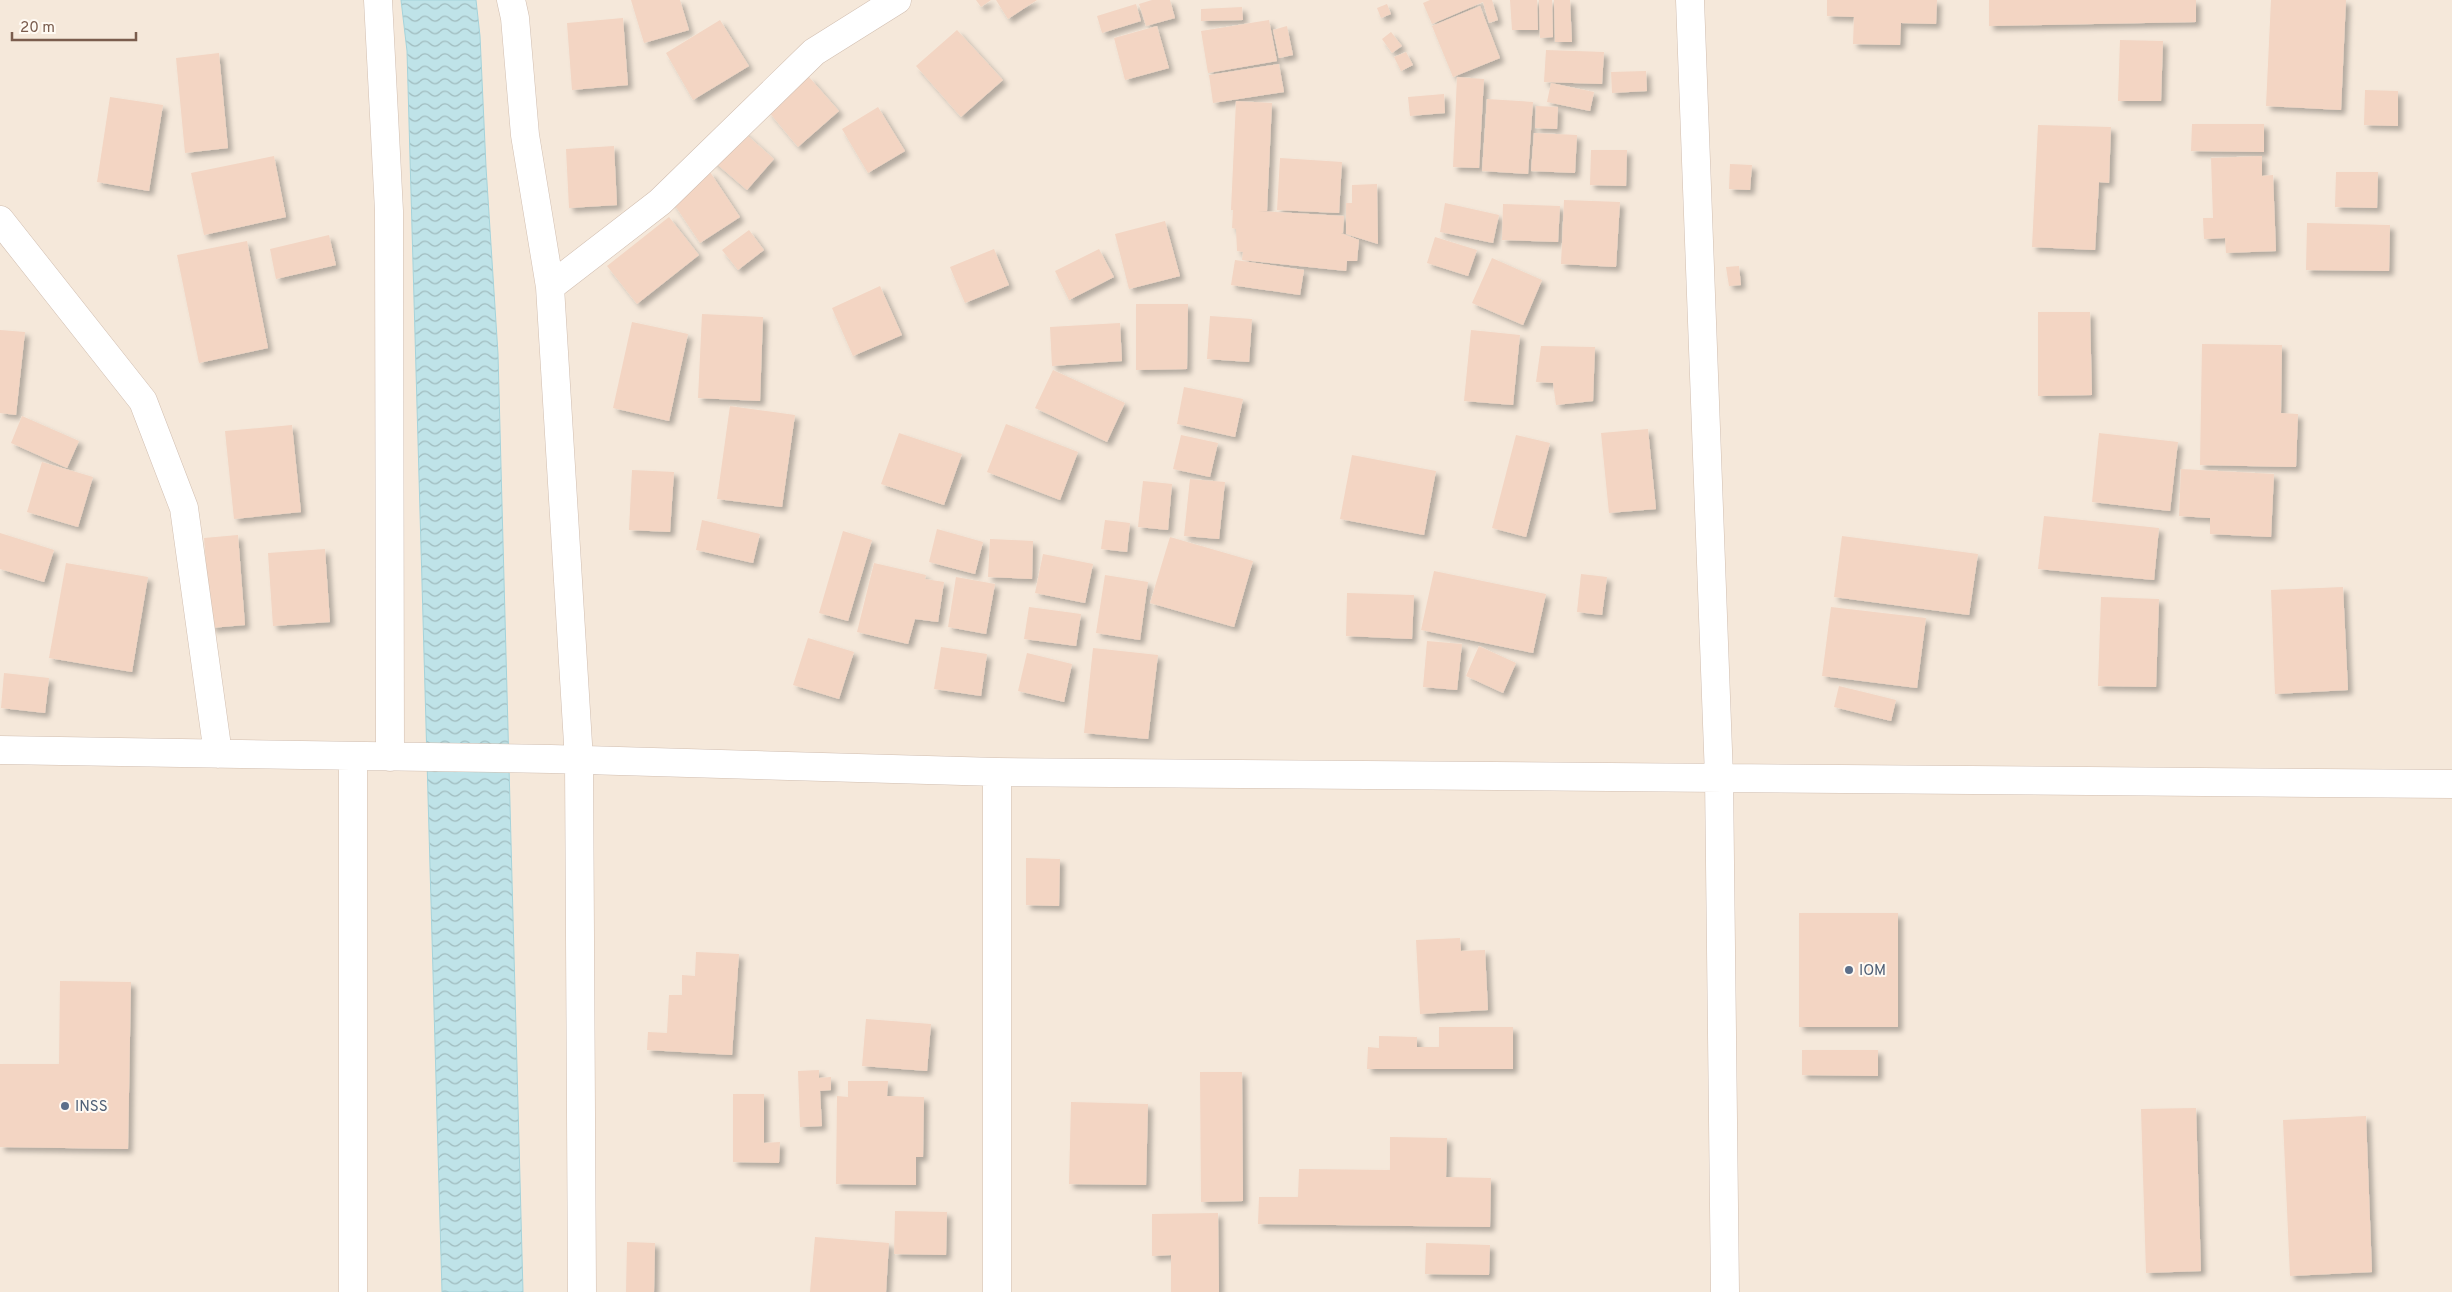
<svg xmlns="http://www.w3.org/2000/svg" width="2452" height="1292" viewBox="0 0 2452 1292" font-family="Overpass,sans-serif">
	<style>
		.residential { fill: #f5e8da }
		.water { fill: url(#water-waves); stroke: #a5d3da }
		.building { fill: #f3d5c3; filter: url(#shadow) }
		.lines { fill: none; stroke-linecap: round; stroke-linejoin: round }
		.minor-casing { stroke: #d1beb0; stroke-width: 29 }
		.minor { stroke: #fff; stroke-width: 28 }
		.service-dot { fill: #5c6f8a; stroke: #fffaf3; stroke-width: 2 }
		.labels { text-anchor: middle; stroke-width: 4; stroke-linejoin: round; paint-order: stroke }
		.service-label { font-size: 15px; fill: #4e5e75; stroke: #fffaf3; text-anchor: start }
	</style>
	<defs>
		<pattern id="water-waves" width="16" height="10" patternUnits="userSpaceOnUse" patternTransform="scale(1.25)"><rect width="16" height="10" fill="#bfe3e8"/><path d="M0 5q4-4 8 0t8 0" fill="none" stroke="#a0bbbe"/></pattern>
		<filter id="shadow"><feDropShadow dx="4.5" dy="4.5" stdDeviation="2.5" flood-color="#0004"/></filter>
	</defs>
	<rect width="100%" height="100%" fill="#fdf6ec"/>
	<path class="residential" d="M0,0H401L407,51L442,1292H0Z
		M476,0H2452V1292H523L498,354L486,167L480,36Z"/>
	<path class="water" d="M401,0H476L480,36L486,167L498,354L523,1292H442L407,51Z"/>
	<path class="building" d="M631,0H680L689,30L644,43Z
		M976,0H991L981,7Z
		M996,0H1037L1008,19Z
		M1152,0H1170L1175,18L1146,26L1139,4Z
		M1430,0H1492L1498,20L1489,23L1483,2L1432,24L1423,3Z
		M1510,0H1537L1538,30H1512Z
		M1539,0H1552L1553,37L1540,38Z
		M1554,0H1570L1572,42H1555Z
		M1827,0H1937L1936,24L1901,23L1900,45L1853,44L1854,17L1827,16Z
		M1989,0H2196V22L1989,26Z
		M2271,0H2346L2341,110L2266,106Z
		M1136,4L1141,21L1102,33L1097,16Z
		M1387,4L1391,14L1381,18L1377,8Z
		M1480,6L1500,58L1453,77L1432,26Z
		M1242,7L1243,20L1201,21V9Z
		M623,18L628,85L572,90L567,23Z
		M720,20L749,66L693,100L666,53Z
		M1269,20L1277,61L1208,73L1201,31Z
		M1157,26L1169,68L1125,80L1114,38Z
		M1287,26L1293,55L1279,58L1273,30Z
		M957,30L1003,80L961,117L916,66Z
		M1391,32L1402,46L1392,53L1382,39Z
		M2120,40L2163,41L2161,101H2118Z
		M1546,50L1604,52L1602,84L1544,82Z
		M1406,52L1413,65L1401,71L1394,57Z
		M219,53L228,148L185,153L176,58Z
		M1279,64L1284,92L1213,103L1209,75Z
		M1646,71L1647,91L1612,93L1611,72Z
		M809,77L839,111L798,147L768,111Z
		M1457,77L1484,79L1479,168L1453,167Z
		M1551,83L1594,92L1590,111L1547,102Z
		M2365,90L2398,91V126L2364,125Z
		M1444,94L1445,113L1410,116L1408,97Z
		M110,97L163,105L149,191L97,182Z
		M1487,99L1533,102L1528,174L1482,171Z
		M1236,101L1272,103L1267,211H1258L1344,216L1343,233H1341L1359,240L1357,261H1347L1346,271L1242,260L1243,252L1237,251L1236,229L1232,228L1233,210H1231Z
		M1536,106L1558,107L1557,129L1535,128Z
		M878,107L905,151L868,173L842,129Z
		M2192,124H2264V152L2191,151Z
		M2038,125L2111,127L2109,183L2099,182L2095,250L2032,247Z
		M740,129L774,159L747,190L712,160Z
		M1534,133L1577,135L1575,173L1531,171Z
		M614,146L617,205L569,208L566,149Z
		M1591,150H1627L1626,186L1590,185Z
		M274,156L286,217L204,235L191,173Z
		M2262,156V176L2273,175L2276,251L2226,253L2225,238L2204,239L2203,218H2213L2211,158Z
		M1280,158L1342,162L1339,213L1277,210Z
		M1730,164L1752,165L1750,190L1729,189Z
		M710,172L740,217L700,243L670,198Z
		M2336,172H2378L2377,208L2335,207Z
		M1377,184L1378,244L1346,234V203H1352V185Z
		M1564,200L1620,202L1616,267L1561,264Z
		M1445,203L1499,215L1493,243L1440,232Z
		M1503,204L1560,206L1558,242L1502,240Z
		M669,217L699,255L637,304L607,266Z
		M1165,221L1180,276L1129,289L1115,234Z
		M2307,223L2390,225L2389,271L2306,270Z
		M749,230L764,250L738,270L722,250Z
		M329,235L336,265L276,279L270,249Z
		M1435,237L1477,250L1468,276L1427,263Z
		M247,241L268,348L199,363L177,255Z
		M994,249L1009,285L965,303L950,267Z
		M1099,249L1114,277L1069,300L1055,271Z
		M1492,258L1542,280L1523,325L1472,303Z
		M1235,260L1304,270L1300,295L1231,285Z
		M1739,266L1741,285L1729,286L1726,267Z
		M880,286L902,335L853,356L832,308Z
		M1136,304H1188L1187,369L1136,370Z
		M2038,312H2090L2092,395L2038,396Z
		M702,314L763,317L760,401L698,398Z
		M1210,316L1252,319L1249,362L1207,359Z
		M632,322L688,334L669,421L613,408Z
		M1120,323L1122,361L1052,366L1050,327Z
		M0,330L25,332L16,415L0,413Z
		M1471,330L1520,335L1513,405L1464,401Z
		M2202,344L2282,345L2281,413L2298,414L2296,467L2200,465Z
		M1541,346L1595,347L1593,401L1556,405L1553,383L1536,382Z
		M1053,370L1125,403L1107,442L1035,408Z
		M1184,387L1243,399L1235,437L1177,424Z
		M730,406L795,415L782,507L717,499Z
		M22,416L79,441L67,468L11,443Z
		M1006,424L1078,452L1060,500L987,472Z
		M292,425L301,512L234,519L225,431Z
		M1648,429L1656,509L1609,513L1601,433Z
		M899,433L962,454L944,505L881,484Z
		M2099,433L2178,442L2170,511L2092,502Z
		M1181,435L1218,443L1210,477L1173,469Z
		M1516,435L1550,443L1526,537L1492,528Z
		M1352,455L1436,471L1424,535L1340,519Z
		M42,462L93,477L78,527L27,512Z
		M2181,469L2274,474L2271,537L2210,534V518L2179,516Z
		M632,470L674,472L670,532L629,530Z
		M1190,479L1225,482L1219,539L1184,536Z
		M1143,481L1172,484L1168,530L1138,527Z
		M2044,516L2159,528L2154,580L2038,569Z
		M702,520L760,534L753,563L696,550Z
		M1105,520L1130,523L1127,552L1101,549Z
		M937,529L983,542L975,574L929,562Z
		M843,531L872,540L848,621L819,613Z
		M0,533L54,550L44,582L0,569Z
		M238,535L245,625L211,628L204,538Z
		M1842,536L1978,554L1969,615L1834,597Z
		M1170,537L1253,561L1234,627L1150,603Z
		M990,539L1033,541L1032,579L988,577Z
		M325,549L330,622L273,626L268,553Z
		M1043,554L1093,564L1085,603L1035,593Z
		M66,563L148,577L132,672L49,658Z
		M874,563L926,575L925,579L944,582L938,622L915,619L908,644L857,632Z
		M1434,571L1546,594L1533,653L1421,630Z
		M1581,574L1607,577L1602,615L1577,612Z
		M1105,575L1148,582L1140,640L1096,633Z
		M956,577L995,584L986,634L948,627Z
		M2343,587L2348,690L2275,694L2271,590Z
		M1347,593L1414,595L1412,639L1346,636Z
		M2101,597L2159,599L2156,687L2098,686Z
		M1029,607L1081,614L1076,646L1024,639Z
		M1831,607L1926,618L1917,688L1822,676Z
		M808,638L854,652L839,699L793,685Z
		M1427,641L1462,644L1457,690L1423,687Z
		M1479,646L1516,663L1503,693L1466,676Z
		M941,647L987,654L981,696L934,689Z
		M1093,648L1158,655L1148,739L1084,733Z
		M1027,653L1072,664L1064,702L1018,691Z
		M4,673L49,678L45,713L1,708Z
		M1839,686L1896,700L1891,721L1834,707Z
		M1026,858L1060,859L1059,906L1026,905Z
		M1799,913H1898V1027H1799Z
		M1460,938L1461,951L1485,950L1488,1010L1420,1014L1416,940Z
		M696,952L739,954L732,1055L647,1050L648,1032L667,1033L669,995H682V975L695,976Z
		M60,981L131,982L128,1149L0,1147V1064H59Z
		M866,1019L931,1024L927,1071L862,1066Z
		M1439,1027H1513V1069H1367L1368,1047L1379,1048V1036L1417,1037V1047H1439Z
		M1802,1050H1878V1076L1802,1075Z
		M819,1070V1078L831,1077V1090L820,1091L822,1126L800,1127L798,1071Z
		M1200,1072H1242L1243,1201L1201,1202Z
		M848,1081H888L887,1096L924,1097L923,1157H916V1185L836,1184L837,1096L848,1097Z
		M733,1094H764V1143L780,1142L779,1163L733,1162Z
		M1071,1102L1148,1104L1146,1185L1069,1184Z
		M2196,1108L2201,1271L2146,1273L2141,1109Z
		M2366,1116L2372,1272L2290,1276L2283,1120Z
		M1390,1137L1447,1138L1446,1177L1491,1178L1490,1227L1258,1224L1259,1197H1298L1299,1169L1390,1170Z
		M895,1211L947,1212L946,1255L894,1254Z
		M1218,1213L1219,1292H1171V1255L1152,1256V1214Z
		M815,1237L889,1243L886,1292H810Z
		M627,1242L655,1243L654,1292H626Z
		M1426,1243L1490,1245L1489,1275L1425,1274Z"/>
	<g class="lines">
		<defs>
			<path id="minor" d="M378,0L389,211L390,757
				M511,0L515,18L525,135L550,287L579,760L582,1292
				M1690,0L1719,777L1725,1292
				M0,220L143,401L184,508L218,754
				M550,287L660,202L814,52L897,0
				M0,750L551,759L997,772L2452,784
				M353,756V1292
				M997,1292V772"/>
		</defs>
		<use href="#minor" class="minor-casing"/>
		<use href="#minor" class="minor"/>
	</g>
	<g class="service-dot">
		<circle cx="1849" cy="970" r="5"/>
		<circle cx="65" cy="1106" r="5"/>
	</g>
	<g class="labels">
		<g class="service-label">
			<text x="1859" y="975">IOM</text>
			<text x="75" y="1111">INSS</text>
		</g>
	</g>
	<path d="M12 32v8h124v-8" fill="none" stroke="#7a5c4d" stroke-width="2.5"/>
	<text x="20" y="32" font-size="15" fill="#7a5c4d" stroke="#fffaf3" stroke-width="4" paint-order="stroke">20 m</text>
</svg>
